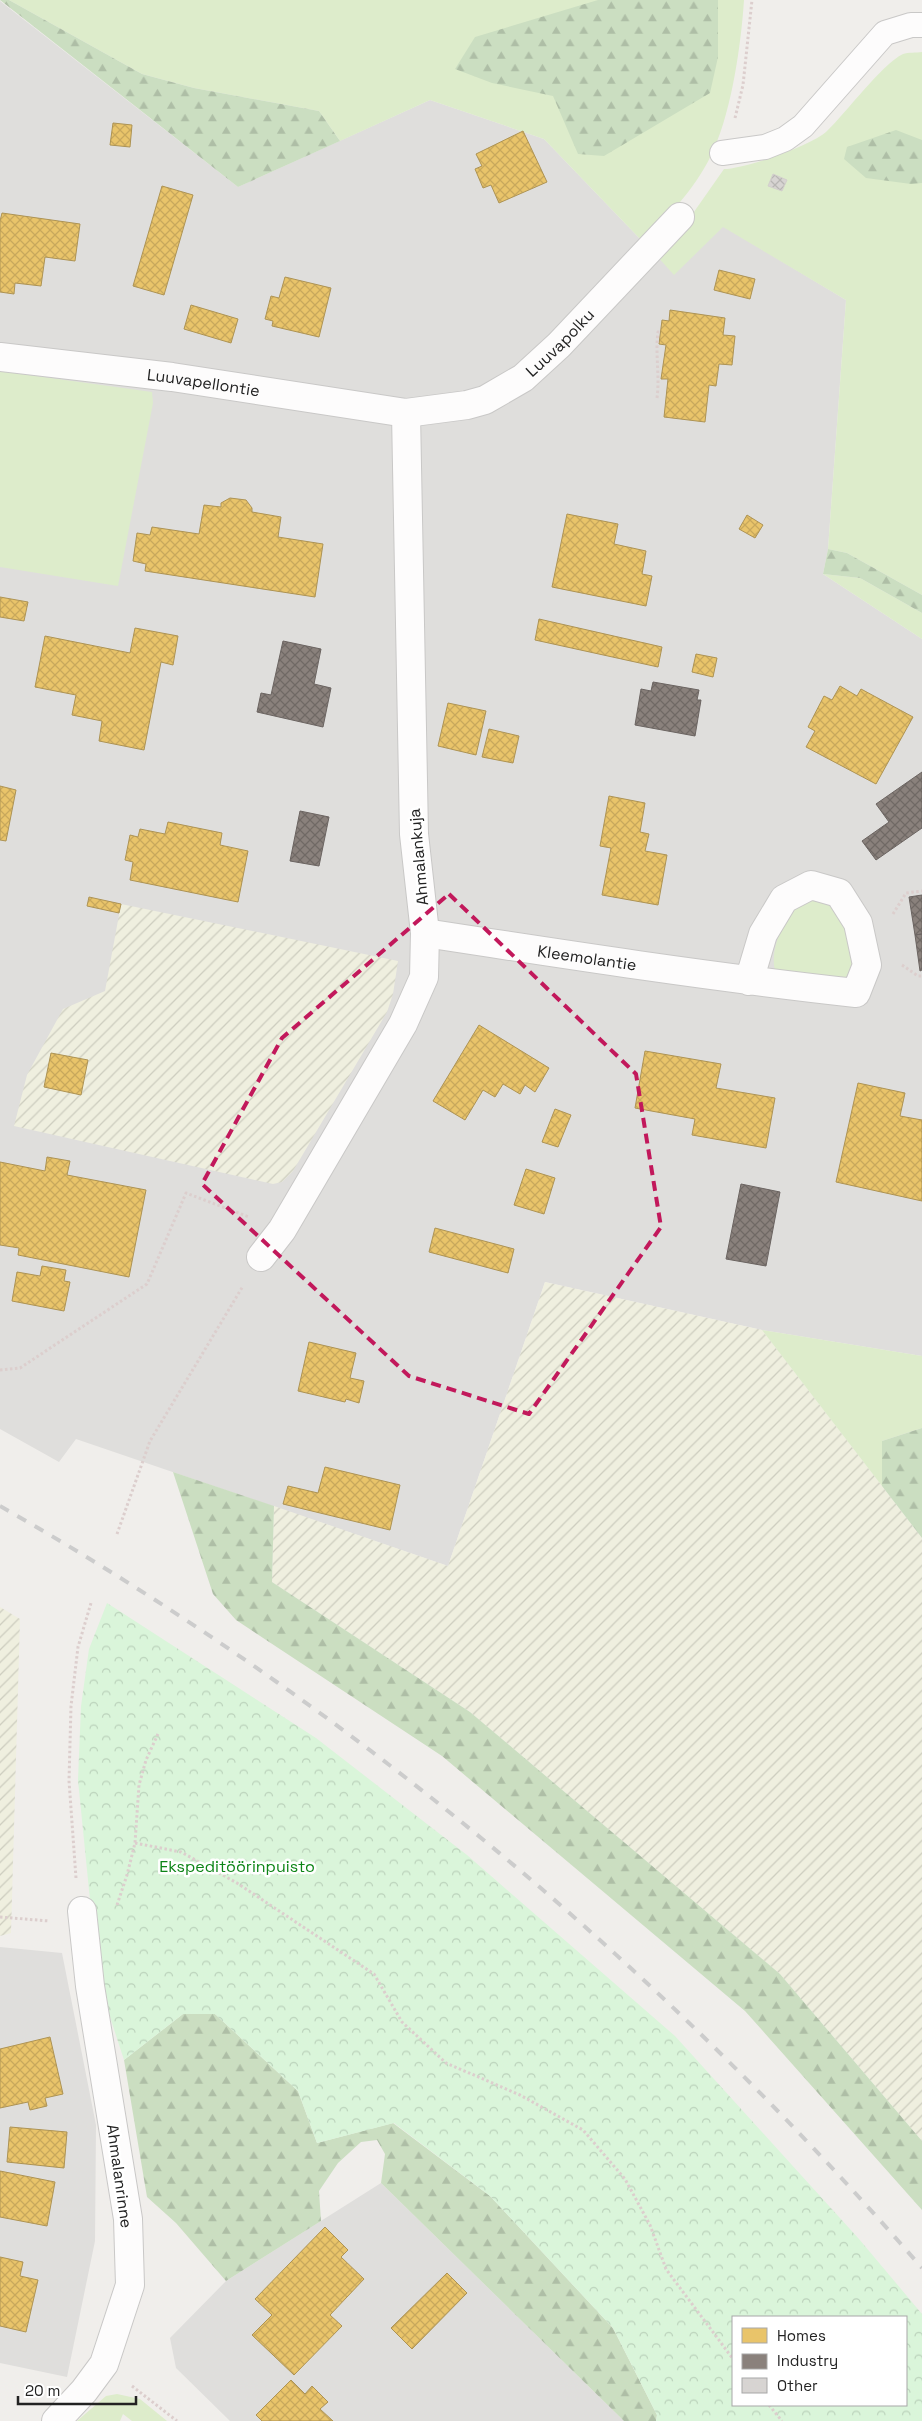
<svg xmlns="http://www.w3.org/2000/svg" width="922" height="2421" viewBox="0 0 922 2421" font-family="'Space Grotesk',sans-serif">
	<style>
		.residential { fill: #dfdedc }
		.farmland { fill: url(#farmland-furrows) }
		.grass { fill: #ddeccb }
		.forest { fill: url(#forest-firs) }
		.park { fill: url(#park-crowns); fill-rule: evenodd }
		.homes { fill: url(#homes-cross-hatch); stroke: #ad9354 }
		.industry { fill: url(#industry-cross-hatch); stroke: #6b6461 }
		.building { fill: url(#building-cross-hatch); stroke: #d3d0cc }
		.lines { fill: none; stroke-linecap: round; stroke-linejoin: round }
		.service-casing { stroke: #c9c8c7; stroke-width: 26 }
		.minor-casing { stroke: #c9c8c7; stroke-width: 30 }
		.path { stroke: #dccecd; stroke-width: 3; stroke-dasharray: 2.5 2.5; stroke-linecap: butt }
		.service { stroke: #fdfcfc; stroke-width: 24 }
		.minor { stroke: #fdfcfc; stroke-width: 28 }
		.rail { stroke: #ccc; stroke-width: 4; stroke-dasharray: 10 10; stroke-linecap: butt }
		.marked { fill: none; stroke: #c2185b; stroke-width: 4; stroke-dasharray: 10 6; stroke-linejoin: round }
		.labels { text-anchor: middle; stroke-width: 5; stroke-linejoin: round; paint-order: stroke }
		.street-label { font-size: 16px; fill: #222; stroke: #fff }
		.park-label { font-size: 16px; fill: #0c8416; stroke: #fff }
	</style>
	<defs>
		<pattern id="farmland-furrows" width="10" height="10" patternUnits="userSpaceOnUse" patternTransform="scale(1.25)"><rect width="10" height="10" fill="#efefdf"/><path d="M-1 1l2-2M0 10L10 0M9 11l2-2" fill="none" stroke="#cdcdbf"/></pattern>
		<pattern id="forest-firs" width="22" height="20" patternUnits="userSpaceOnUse" patternTransform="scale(1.25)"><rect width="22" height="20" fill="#cbdec1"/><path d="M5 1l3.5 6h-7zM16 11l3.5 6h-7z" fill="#aebea6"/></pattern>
		<pattern id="park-crowns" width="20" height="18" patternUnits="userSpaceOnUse" patternTransform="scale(1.25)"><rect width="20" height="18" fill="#daf5da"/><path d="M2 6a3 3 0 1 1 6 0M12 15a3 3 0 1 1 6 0" fill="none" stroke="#bbd2bb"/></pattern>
		<pattern id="homes-cross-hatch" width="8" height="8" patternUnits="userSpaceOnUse" patternTransform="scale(1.25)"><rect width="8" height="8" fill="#e9c46a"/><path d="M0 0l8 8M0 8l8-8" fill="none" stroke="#c8a85c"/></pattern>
		<pattern id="industry-cross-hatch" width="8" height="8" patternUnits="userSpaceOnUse" patternTransform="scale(1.25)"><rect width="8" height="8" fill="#8a817c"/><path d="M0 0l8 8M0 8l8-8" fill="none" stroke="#706965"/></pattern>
		<pattern id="building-cross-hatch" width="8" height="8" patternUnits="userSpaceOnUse" patternTransform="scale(1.25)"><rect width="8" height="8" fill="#d7d4d2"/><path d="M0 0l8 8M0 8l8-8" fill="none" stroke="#b8b6b4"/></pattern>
	</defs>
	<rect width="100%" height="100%" fill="#f0eeeb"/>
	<path class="residential" d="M0,1L238,187L430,100L544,139L643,242L723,226L846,300L828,549L823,574L922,639V1356L762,1330L545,1282L448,1566L76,1439L59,1462L0,1429Z
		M0,1947L62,1953L96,2125L95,2241L67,2377L0,2363Z
		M381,2183L624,2421H230L176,2368L170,2338L226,2281Z"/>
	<path class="farmland" d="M121,904L398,961L393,994L387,1012L293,1171L282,1182L273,1184L14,1126L27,1075L63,1009L105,991Z
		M545,1282L762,1330L922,1538V2141L780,1974L470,1712L272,1582L274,1506L448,1566Z
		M0,1607L20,1619L11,1933L0,1936Z"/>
	<path class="grass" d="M9,0H744C741,45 732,108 714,149C699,184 670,215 643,242L544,139L430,100L340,141L319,111L194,88L142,74Z
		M922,52V595L847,553L828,549L846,300L723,227L674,275L656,255L689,219L724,169C744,169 813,145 827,131C846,113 882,64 903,54C908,52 916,53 922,52Z
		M0,371L152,392L153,403L118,586L0,567Z
		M823,574L860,578L922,613V639Z
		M820,897C826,902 833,907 838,913C851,928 863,967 843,980L775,970C769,950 786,909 804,899C808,897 815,898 820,897Z
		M762,1330L922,1356V1428L882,1441V1486Z
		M117,2394L140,2399L167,2421H132L123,2414L120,2421H77L106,2396Z"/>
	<path class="forest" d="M0,0H9L142,74L194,88L319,111L340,141L238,187Z
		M598,0H718V57L710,93L604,156L578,154L553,96L492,83L455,69L475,37Z
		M896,130L922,140V183L911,184L866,178L844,159L847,147Z
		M828,549L847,553L922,595V613L860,578L823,574Z
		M922,1428V1538L882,1486V1441Z
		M173,1472L274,1506L272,1582L470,1712L780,1974L922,2141V2210L745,2011L442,1756L236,1620L213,1594Z
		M183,2014H215L298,2091L317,2143L393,2123L490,2196L613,2328L657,2415L656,2421H624L381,2183L385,2154L377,2140L361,2142L338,2163L319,2191L321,2221L226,2281L176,2223L147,2197L124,2060Z"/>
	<path class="park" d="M107,1603L316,1738L467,1855L675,2036L859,2239L922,2314V2421H656L657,2415L613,2328L490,2196L394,2123L317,2143L298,2091L215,2014H183L124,2060L98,1980L78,1780L81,1706L89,1649ZM733,2317H906V2405H733Z"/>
	<path class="homes" d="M113,123L132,125L130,147L110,145Z
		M523,131L547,182L499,203L491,185L483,188L475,169L482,166L476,154Z
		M162,186L193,195L164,295L133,286Z
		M2,213L80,224L75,261L45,257L41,286L15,283L14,294L0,292V221Z
		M719,270L755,279L750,299L714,290Z
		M285,277L331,288L319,337L272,326L273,321L265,319L271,296L279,298Z
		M191,305L238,319L231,343L184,329Z
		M670,310L725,318L723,335L735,336L732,365L719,364L716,386L709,385L705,422L664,417L668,379H661L666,345L659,344L662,320L669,321Z
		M230,498L246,500L252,508V512L281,517L278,537L323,544L315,597L145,571L146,564L133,561L137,533L150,535L152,527L199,534L204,505L221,507V503Z
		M567,514L618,524L614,544L646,551L642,574L652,576L646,606L552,587Z
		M747,515L763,525L755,538L739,529Z
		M0,597L28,602L24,621L0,617Z
		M539,619L662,647L658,667L535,640Z
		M135,628L178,636L173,665L161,662L144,750L99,741L102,721L72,715L76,695L35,687L45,636L130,653Z
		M696,654L717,658L713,677L692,672Z
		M840,686L857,696L861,689L913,717L876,784L806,747L815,731L808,727L824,696L832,700Z
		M448,703L486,711L476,755L438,746Z
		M489,729L519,736L513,763L482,757Z
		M0,786L16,790L6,841L0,840Z
		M609,796L645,803L640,832L649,834L645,851L667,855L658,905L602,895L611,848L600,846Z
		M168,822L222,833L220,845L248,851L238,902L130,880L133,862L125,860L130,835L138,837L140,829L165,834Z
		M89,897L121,904L119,913L87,906Z
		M479,1025L549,1068L535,1092L525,1085L520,1094L503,1084L495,1097L483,1090L465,1120L433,1101Z
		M645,1051L721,1064L716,1088L775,1098L766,1148L692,1135L695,1119L635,1108Z
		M51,1053L88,1060L81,1095L44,1087Z
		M858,1083L905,1093L900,1116L922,1120V1201L836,1182Z
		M555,1109L571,1115L558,1147L542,1142Z
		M47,1157L70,1161L67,1175L146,1190L129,1277L18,1255L19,1248L0,1245V1162L45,1171Z
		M526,1169L555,1178L544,1214L514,1205Z
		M435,1228L514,1249L508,1273L429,1252Z
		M42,1266L66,1270L64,1281L70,1282L64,1311L12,1301L17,1272L40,1276Z
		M309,1342L356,1353L350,1378L364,1381L359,1403L346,1399L345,1402L298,1391Z
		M325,1467L400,1485L390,1530L283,1504L288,1486L318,1493Z
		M50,2037L63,2094L45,2098L47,2106L30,2110L28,2102L0,2108V2049Z
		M10,2127L67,2132L64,2168L7,2162Z
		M0,2171L55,2182L47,2226L0,2217Z
		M325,2227L348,2250L341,2257L364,2279L330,2315L342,2326L294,2375L252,2335L272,2315L255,2299Z
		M0,2257L23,2262L20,2276L38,2280L26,2332L0,2326Z
		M447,2273L467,2293L412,2349L391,2328Z
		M291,2380L305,2394L312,2386L328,2402L320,2409L333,2421H262L256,2415Z"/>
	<path class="industry" d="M283,641L321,649L314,684L331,688L323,727L257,712L261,693L271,695Z
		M653,682L699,690L697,700H701L695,736L635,725L641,689L651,691Z
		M922,772V828L876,860L862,841L889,822L876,804Z
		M300,811L329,817L319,866L290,861Z
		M922,895V934L915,935L909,897Z
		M922,934V970L920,971L915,935Z
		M741,1184L780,1192L766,1266L726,1259Z"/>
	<path class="building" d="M773,174L787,180L782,191L768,186Z"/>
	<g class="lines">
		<defs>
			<path id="service" d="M722,153L765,147L785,139L803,126L885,33L911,25H922"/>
			<g id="minor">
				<path id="s1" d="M0,357L172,377L406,413L467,405L485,400L523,378L559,345L680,217"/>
				<path id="s2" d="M425,933C568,955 711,977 856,993L867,965L858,923L839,893L811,885L784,899L763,934L749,981"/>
				<path d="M261,1257L282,1230L403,1024L424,977L425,933L414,834L406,413"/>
				<path d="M56,2421L84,2391L104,2364L130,2285L128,2219L90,1986L82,1911"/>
			</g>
		</defs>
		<use href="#service" class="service-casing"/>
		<use href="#minor" class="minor-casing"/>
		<path class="path" d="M735,118L743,85L752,0
			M657,398C660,376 655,354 658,332H660
			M893,914L906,893L922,891
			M902,965L918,976H922
			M0,1370L20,1368L147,1284L186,1193L249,1217
			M117,1534L150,1441L243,1286
			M135,1843L181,1852L237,1883L374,1974L402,2022L446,2063L520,2095L583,2130L625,2179L650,2225L666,2269L733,2359
			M76,1878L69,1781L71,1706L78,1647L91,1603
			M117,1905L127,1875L135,1843L139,1785L146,1760L158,1734
			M0,1917L49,1921
			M132,2386L177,2421
			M769,2405L782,2421"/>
		<use href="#service" class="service"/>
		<use href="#minor" class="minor"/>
		<path class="rail" d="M0,1506C348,1704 660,1966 922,2268"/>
	</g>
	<path class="marked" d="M449,894L636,1074L661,1227L529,1414L409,1376L202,1184L282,1038Z"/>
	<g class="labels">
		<g class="street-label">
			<text dy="6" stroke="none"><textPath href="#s1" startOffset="585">Luuvapolku</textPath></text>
			<text dy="6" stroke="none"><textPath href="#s1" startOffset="205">Luuvapellontie</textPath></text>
			<text transform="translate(418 857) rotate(-95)" y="6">Ahmalankuja</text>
			<text dy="6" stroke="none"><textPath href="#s2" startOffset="164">Kleemolantie</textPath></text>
			<text transform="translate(120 2176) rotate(82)" y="6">Ahmalanrinne</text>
		</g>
		<g class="park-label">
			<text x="237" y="1872">Ekspeditöörinpuisto</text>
		</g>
	</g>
	<rect x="732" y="2316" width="175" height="90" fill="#ffffff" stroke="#a7a7a7"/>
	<rect x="742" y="2328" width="25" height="15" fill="#e9c46a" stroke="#a7a7a7"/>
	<text x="777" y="2341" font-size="15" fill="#222222">Homes</text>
	<rect x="742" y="2354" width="25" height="15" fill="#8a817c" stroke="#a7a7a7"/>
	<text x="777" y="2366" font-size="15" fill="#222222">Industry</text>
	<rect x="742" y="2378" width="25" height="15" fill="#d7d4d2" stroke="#a7a7a7"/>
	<text x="777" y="2391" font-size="15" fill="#222222">Other</text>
	<path d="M18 2396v8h118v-8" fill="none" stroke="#222222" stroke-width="2.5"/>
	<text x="25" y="2396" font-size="15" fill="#222222" stroke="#ffffff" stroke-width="4" paint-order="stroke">20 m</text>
</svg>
